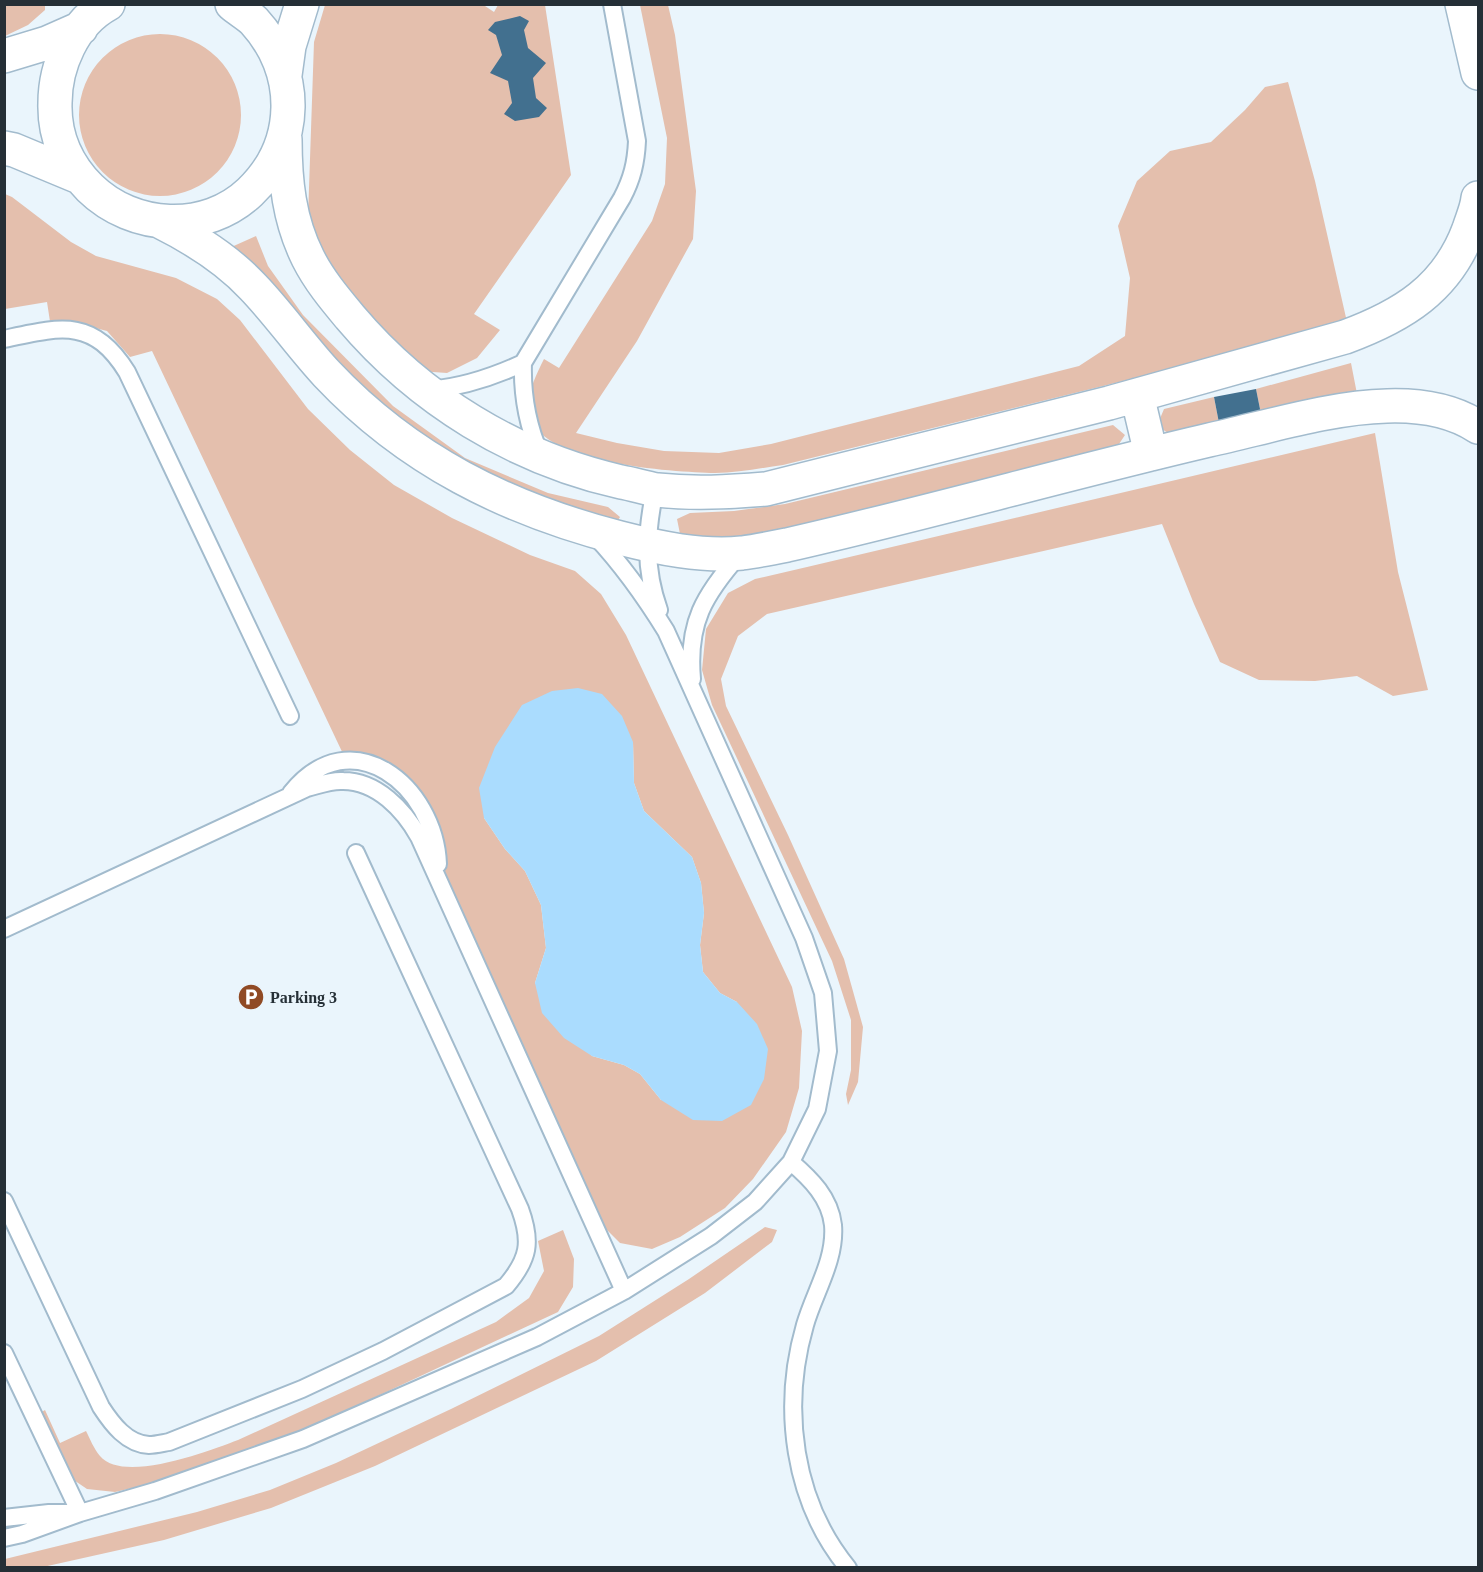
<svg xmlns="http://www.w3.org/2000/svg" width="1483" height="1572" viewBox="0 0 1483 1572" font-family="Georgia,serif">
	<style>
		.green { fill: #e4bfad; fill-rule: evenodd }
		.water { fill: #aadcfe }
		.building { fill: #42708f }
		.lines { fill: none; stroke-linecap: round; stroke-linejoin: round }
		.lane-casing { stroke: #a2bbcd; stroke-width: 20 }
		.street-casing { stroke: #a2bbcd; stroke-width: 36 }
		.primary-casing { stroke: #a2bbcd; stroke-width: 36 }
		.lane { stroke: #fff; stroke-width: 16 }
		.street { stroke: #fff; stroke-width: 33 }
		.primary { stroke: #fff; stroke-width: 33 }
		.labels { text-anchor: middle; stroke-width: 6; stroke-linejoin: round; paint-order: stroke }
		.poi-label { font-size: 16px; font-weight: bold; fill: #252f36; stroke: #eaf5fc; text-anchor: start }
	</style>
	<rect width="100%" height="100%" fill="#eaf5fc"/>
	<path class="green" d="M5,4L45,5V10L28,25L5,36Z
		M482,4L494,12L498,5H545L571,175L474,314L500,330L477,358L447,373L419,371L321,263L308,217L314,42L325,5Z
		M640,5H668L675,35L696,191L693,239L637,341L576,433L617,443L664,451L719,453L771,444L1079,366L1125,336L1130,278L1118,226L1137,181L1170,151L1211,142L1245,110L1265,87L1288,82L1315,181L1347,322L1188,365L783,465C761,468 737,473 715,473C673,472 535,464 528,411C526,395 537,373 544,359L559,368L652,221L665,184L667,138Z
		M79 115a81 81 0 1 1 162 0a81 81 0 1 1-162 0Z
		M5,194L12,197L71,242L96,256L176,278L217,299L240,320L308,409L350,450L394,485L452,518L530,555L575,571L601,594L626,635L792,987L802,1031L799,1088L786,1132L753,1179L725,1208L680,1237L652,1249L620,1243L604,1227L396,780L345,758L152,351L130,357L107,331L80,324L51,328L47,302L5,309ZM633,742L634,783L644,811L692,857L701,883L704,913L700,945L703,972L720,993L737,1002L661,1100L640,1074L624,1065L592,1056L535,983L546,948L541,905L525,871L505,849L484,818Z
		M256,236L268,266L303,315L393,406L465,458L548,493L608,507L620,517L613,529L413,453L227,249Z
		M1351,363L1358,399L1261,414L1256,389Z
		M1214,397L1219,423L1171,435L1162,429L1159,421L1164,409Z
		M1113,425L1125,435L1115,450L738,540L680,534L677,519L690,513L734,511L785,504Z
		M1375,433L1398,572L1428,690L1393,696L1357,676L1315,681L1259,680L1220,662L1194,604L1162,524L767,614L738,636L721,679L726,706L788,835L844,959L863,1027L858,1082L848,1105L846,1094L851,1070V1020L832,961L712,705L702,670L706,629L728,593L755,579L807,567Z
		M765,1227L777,1230L772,1242L705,1293L596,1361L375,1466L271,1508L164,1540L43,1567H5V1559L197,1512L270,1490L336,1463L451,1409L599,1336L689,1279Z
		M563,1230L574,1259L573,1287L558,1312L249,1456L175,1478L115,1492L87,1489L62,1472L35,1416L45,1410L60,1443L86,1431C90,1439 94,1449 100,1456C123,1484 209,1451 238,1440L496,1322L529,1298L544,1271L538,1241Z"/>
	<path class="water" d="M578,688L602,694L622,716L633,742L634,783L644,811L692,857L701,883L704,913L700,945L703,972L720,993L737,1002L757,1024L768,1049L764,1079L751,1105L722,1121L693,1120L661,1100L640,1074L624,1065L592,1056L564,1038L542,1013L535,983L546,948L541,905L525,871L505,849L484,818L479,788L495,747L522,705L552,691Z"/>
	<path class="building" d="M520,16L529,21L524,30L528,48L546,63L533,78L536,98L547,108L539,117L515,121L504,114L512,103L508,81L490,73L502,55L496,35L488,30L495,22Z
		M1256,389L1261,414L1219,423L1214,397Z"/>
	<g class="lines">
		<defs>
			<path id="lane" d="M4,339C60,327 93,317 127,372L290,716
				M429,390C463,387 493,377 523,363
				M540,454C527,424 522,395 523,363L622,198C632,179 636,163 637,141L612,4
				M655,490C646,532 644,568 659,610
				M692,679C687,623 704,595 740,554
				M291,793C351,718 435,786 438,864
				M4,929L307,788C319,785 331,780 343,781C377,781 404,810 419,837L624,1291
				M791,1162C811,1179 830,1198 833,1225C836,1260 814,1293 805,1325C781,1408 793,1501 848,1568
				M4,1201L101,1407C112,1424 127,1444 149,1445C155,1445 163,1443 169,1442L302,1389L383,1351L506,1286C529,1259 532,1242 520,1209L356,853
				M4,1353L80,1513
				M4,1518L49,1513H67
				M4,1538L22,1534L80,1513L155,1491L303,1439L537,1337L624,1291L711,1236L755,1202L791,1162L817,1109L828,1051L823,993L804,938L666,631C645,597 623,566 596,537"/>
			<path id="street" d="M108,4C73,23 55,66 55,103C54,136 67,165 90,188C133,230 206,234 250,192C300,144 300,71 254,21C248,15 239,10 232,4
				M4,56L47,43L81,28
				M285,75L289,46L302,4
				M285,139C285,181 289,220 308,258C319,280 335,299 350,317C420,400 515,458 621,482C633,484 645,488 657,490C694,494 729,492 766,489L1109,403L1345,337C1402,316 1447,289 1469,229C1472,219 1477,209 1478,198
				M4,148L14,150L79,177
				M161,222C195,239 227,259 253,287C279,314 301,346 327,374C408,460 507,509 620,538C659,548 701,557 742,553C757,551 772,548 787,545C928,513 1068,473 1209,440C1264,428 1331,407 1387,406C1418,405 1452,410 1478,427
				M1137,395L1151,454"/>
			<path id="primary" d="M1462,4L1478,73"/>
		</defs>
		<use href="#lane" class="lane-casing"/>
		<use href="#street" class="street-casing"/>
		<use href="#primary" class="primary-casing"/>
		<use href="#lane" class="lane"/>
		<use href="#street" class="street"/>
		<use href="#primary" class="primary"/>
	</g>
	<defs>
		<symbol id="parking-disc" viewBox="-11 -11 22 22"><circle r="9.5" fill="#904a24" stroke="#eaf5fc"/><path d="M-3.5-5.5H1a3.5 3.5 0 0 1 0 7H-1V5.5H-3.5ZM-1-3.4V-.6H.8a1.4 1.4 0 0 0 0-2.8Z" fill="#fff"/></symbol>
	</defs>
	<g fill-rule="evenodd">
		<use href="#parking-disc" x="236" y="982" width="30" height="30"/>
	</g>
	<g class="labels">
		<g class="poi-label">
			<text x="270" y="1003">Parking 3</text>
		</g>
	</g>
	<rect width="1483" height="1572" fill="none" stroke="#252f36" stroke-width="12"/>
</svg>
